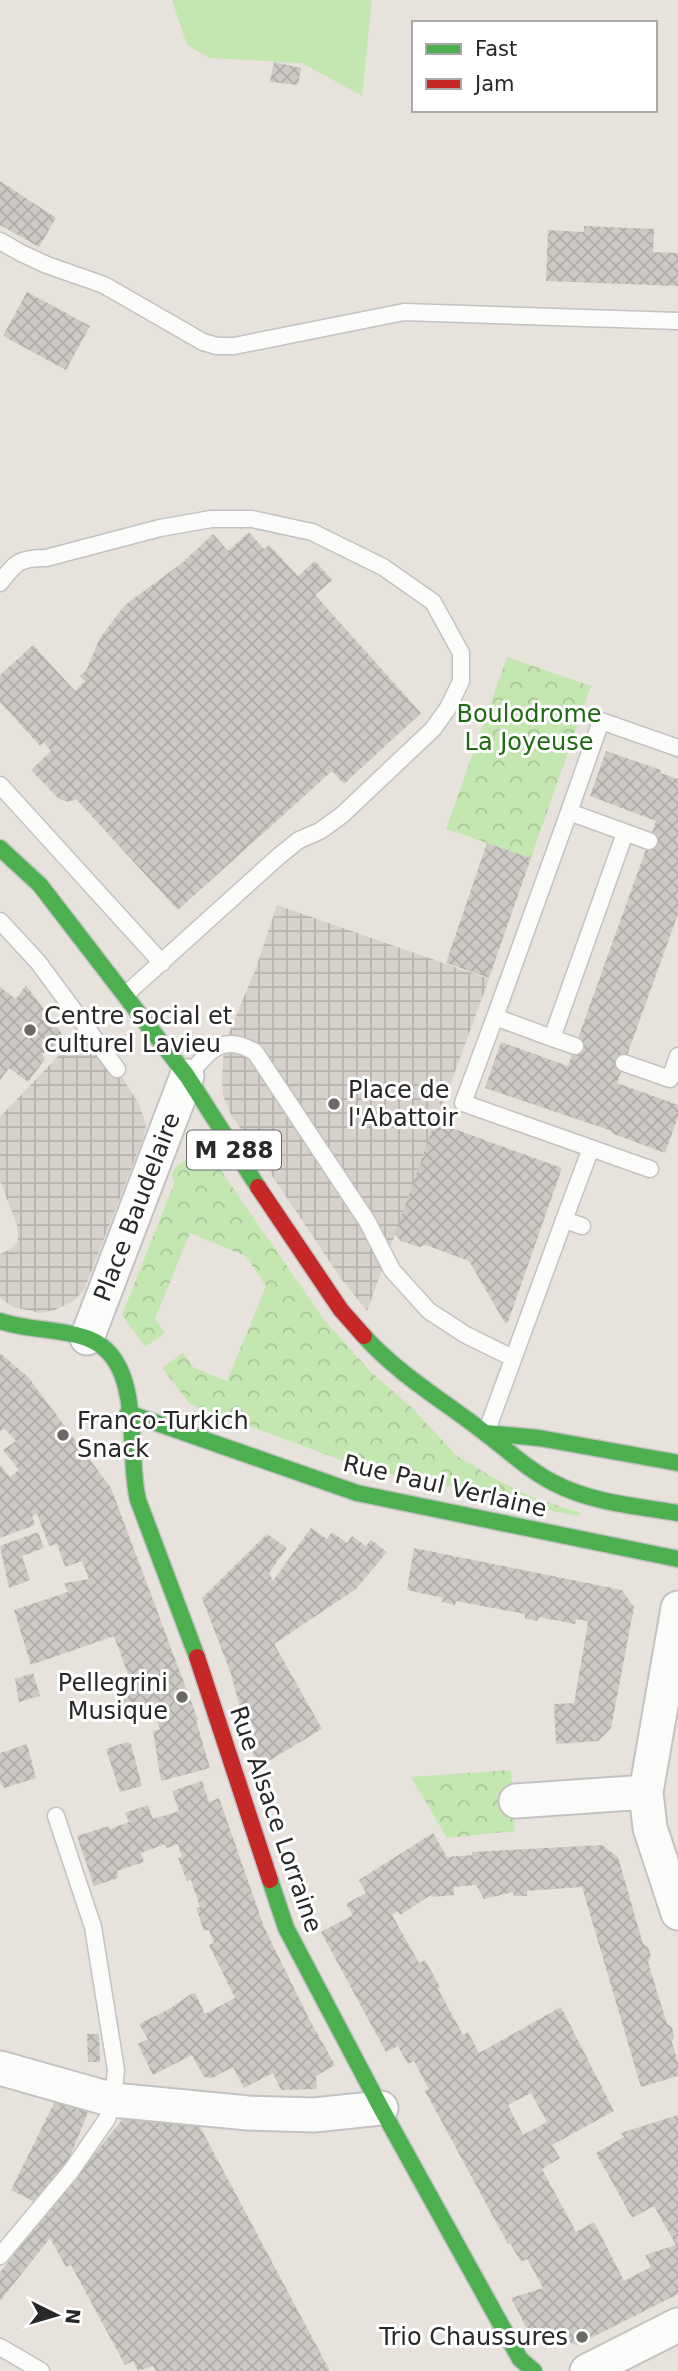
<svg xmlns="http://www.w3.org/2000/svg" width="678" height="2371" viewBox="0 0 678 2371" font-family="'DejaVu Sans',sans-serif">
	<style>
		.grass { fill: #c4e6b1 }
		.park { fill: url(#park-crowns) }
		.plaza { fill: url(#plaza-grid) }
		.building { fill: url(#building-cross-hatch); fill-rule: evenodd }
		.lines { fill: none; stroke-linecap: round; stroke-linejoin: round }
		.lane-casing { stroke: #c3c2c3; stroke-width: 19 }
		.street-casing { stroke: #c3c2c3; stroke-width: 37 }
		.fast-casing { stroke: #c3c2c3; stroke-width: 19 }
		.jam-casing { stroke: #c3c2c3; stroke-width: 19 }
		.lane { stroke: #fbfbfa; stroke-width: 16 }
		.street { stroke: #fbfbfa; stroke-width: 33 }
		.fast { stroke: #4caf50; stroke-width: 16 }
		.jam { stroke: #c62828; stroke-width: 16 }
		.poi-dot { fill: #6b6967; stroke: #fff; stroke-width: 2.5 }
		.labels { text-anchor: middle; stroke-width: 6; stroke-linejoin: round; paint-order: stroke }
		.shield { fill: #fff; stroke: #686868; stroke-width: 2 }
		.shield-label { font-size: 23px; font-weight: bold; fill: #282828 }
		.park-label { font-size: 24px; fill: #1f6a12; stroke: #fff }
		.poi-label { font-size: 24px; fill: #282828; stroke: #fff; text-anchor: start }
		.street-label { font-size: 24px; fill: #282828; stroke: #fff }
	</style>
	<defs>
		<pattern id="park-crowns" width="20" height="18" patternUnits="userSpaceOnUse" patternTransform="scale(1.75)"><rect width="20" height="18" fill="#c4e6b1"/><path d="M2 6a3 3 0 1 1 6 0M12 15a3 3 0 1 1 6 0" fill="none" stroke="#a8c598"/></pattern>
		<pattern id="plaza-grid" width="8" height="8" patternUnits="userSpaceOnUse" patternTransform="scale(1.75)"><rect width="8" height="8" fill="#d6d1ca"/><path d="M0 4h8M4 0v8" fill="none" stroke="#b8b3ae"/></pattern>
		<pattern id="building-cross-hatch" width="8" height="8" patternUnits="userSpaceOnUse" patternTransform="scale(1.75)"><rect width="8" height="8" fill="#ccc9c4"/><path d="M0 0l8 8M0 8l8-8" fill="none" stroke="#afada8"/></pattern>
	</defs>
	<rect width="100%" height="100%" fill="#e7e3dc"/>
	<path class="grass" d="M172,0H372L362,96L302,63L210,58L187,45Z"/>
	<path class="park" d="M507,657L591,686L531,858L446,829Z
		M196,1156L209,1157L217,1165L325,1321L371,1372L412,1408L457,1456L499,1481L537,1499L581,1513L577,1516L538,1508L498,1496L365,1469L190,1404L162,1368L183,1353L194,1368L227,1381L266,1286L246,1256L190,1233L155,1319L165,1333L145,1347L122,1315L174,1184L172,1174C177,1163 185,1160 196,1156Z
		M511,1770L515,1831L447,1838L411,1777Z"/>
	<path class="plaza" d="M277,905L489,979L367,1311L342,1280L230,1113L223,1096L222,1077L224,1045L256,968Z
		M85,1028L117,1069L140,1106L146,1125L143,1138L84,1290L73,1301L55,1310L40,1313L13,1307L0,1298V1254L11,1249L18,1240L17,1225L0,1181V1117Z"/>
	<path class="building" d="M274,62L301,68L298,85L270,82Z
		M0,181L56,218L39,247L0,225Z
		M584,226L654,229L653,252L678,253V286L546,281L548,230L584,232Z
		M27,292L90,326L66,370L3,336Z
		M249,532L264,549L269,545L298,576L315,561L332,580L315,595L421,713L344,784L332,771L178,910L76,799L69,802L59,799L31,770L51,751L44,742L40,746L0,702V675L33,645L75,691L85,681L80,676L86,671L100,638L125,605L182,563L213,534L228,551Z
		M606,751L661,770L660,773L678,779V914L617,1083L678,1105V1117L665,1153L611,1133L612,1131L485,1088L501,1042L568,1066L649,841L656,821L590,796Z
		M487,843L531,858L489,978L446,963Z
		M26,985L65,1038L42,1054L45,1059L28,1082L9,1068L0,1080V987L16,999Z
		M435,1122L562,1168L508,1322L505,1323L469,1261L426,1245L419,1247L401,1241L395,1234Z
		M0,1353L28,1377L111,1488L198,1720H196L210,1768L161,1781L153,1731L160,1729L153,1712L128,1721L119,1694L125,1692L121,1680L129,1677L114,1636L31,1665L14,1610L68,1592L64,1583L89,1579L82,1561L65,1567L57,1544L49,1546L37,1514L32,1516L35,1525L0,1538V1465L10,1477L19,1470L3,1450L16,1441L4,1428L0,1431Z
		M311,1528L327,1539L332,1532L347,1543L352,1536L366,1546L371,1540L387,1552L356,1589L274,1644L322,1729L257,1768L248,1736L256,1731L250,1720L244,1722L231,1674L202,1598L267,1534L287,1548L269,1573L273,1581Z
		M38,1532L44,1548L22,1556L30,1580L9,1588L0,1546Z
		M414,1548L622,1590L634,1607L611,1728L598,1741L556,1744L554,1704L574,1703L588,1623L587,1621L576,1619L575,1624L539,1617L537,1621L525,1618V1614L456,1601L455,1605L442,1602L443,1598L407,1590Z
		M33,1673L40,1696L19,1702L15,1679Z
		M127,1742L131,1744L142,1786L120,1792L106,1749Z
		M27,1744L36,1778L4,1788L0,1782V1753Z
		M202,1781L209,1802L219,1798L264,1927L308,2017L335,2065L316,2076L317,2089L281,2090L273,2073L244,2088L233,2067L212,2078L204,2077L192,2055L153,2075L138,2044L148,2039L139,2024L171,2008L191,1994L195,1993L205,2014L235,1998L209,1945L214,1943L209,1930L204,1931L196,1908L200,1907L191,1880L187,1881L178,1858L182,1857L178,1844L167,1848L165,1844L141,1853L144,1862L117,1871L118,1878L94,1886L77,1836L109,1826L110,1829L129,1822L125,1813L148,1805L153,1819L179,1811L172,1791Z
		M433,1833L447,1857L472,1855V1852L602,1845L618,1857L643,1944L648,1947L651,1956L648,1962L667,2024L672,2027L674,2037L672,2042L678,2063V2076L641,2087L582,1887L527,1891V1896H514L513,1892L484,1899L476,1885L454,1887V1895L433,1897L431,1895L400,1915L398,1911L392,1915L419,1963L425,1960L440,1987L438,1989L463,2035L468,2032L479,2053L561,2007L614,2111L552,2145L560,2158L542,2169L576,2232L594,2222L624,2281L651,2267L645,2255L676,2245L654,2206L632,2218L596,2153L624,2137L621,2133L678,2115V2294L577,2345L526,2327L511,2298L543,2288L535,2273L527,2259L521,2262L510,2243L508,2244L425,2091L429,2089L414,2061L408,2064L398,2046L386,2052L321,1932L353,1915L346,1904L366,1893L359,1880ZM531,2093L547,2122L523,2135L508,2105Z
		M87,2034H99L100,2062H88Z
		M55,2101L89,2110L65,2169L35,2202L11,2190Z
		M125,2116L200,2127L330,2371H156L153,2366L138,2371L133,2361L125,2365L71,2265L66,2267L50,2238L0,2301V2272Z"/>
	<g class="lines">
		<defs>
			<path id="lane" d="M0,241L21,253L47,265L104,285L203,342L217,346H234L404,312L678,321
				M0,583C16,562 19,558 46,558L160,528L211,519H252L312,532L383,567L433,602L461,653V681L448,708L433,729L342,815L320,831L299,840L279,856L125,995
				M0,785L162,963
				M569,812L601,721L678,748
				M625,833L552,1038L495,1017L569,812L649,841
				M0,921L38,962L117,1069
				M495,1017L463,1103L650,1169
				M552,1038L575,1046
				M624,1063L670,1079L678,1056
				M188,1076C209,1052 221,1032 255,1052L367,1221L392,1270L429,1311L466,1335L513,1358
				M564,1220L591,1148
				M486,1433L564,1220L582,1226
				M0,2256L71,2171L107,2119L113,2100L116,2070L93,1927L56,1816
				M0,2347L41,2371"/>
			<path id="street" d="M87,1338L187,1076
				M678,1608L646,1792L650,1828L678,1913
				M516,1801L646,1792
				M0,2068L113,2100L248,2113L314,2115L381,2108
				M587,2371L678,2325"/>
			<path id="fast" d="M0,848L40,885L187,1076L258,1187
				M0,1321C29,1331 61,1328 89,1339C145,1361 126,1452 138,1500L197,1657
				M364,1336C399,1375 444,1401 485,1433C508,1450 528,1470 554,1483C592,1503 637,1506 678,1513
				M128,1413L357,1493L678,1559
				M486,1433L539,1438L678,1463
				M270,1880L286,1928L381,2108L520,2359L534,2371"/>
			<path id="jam" d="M258,1187L341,1310L364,1336
				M197,1657L270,1880"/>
		</defs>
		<use href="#lane" class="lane-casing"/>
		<use href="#street" class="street-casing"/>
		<use href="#fast" class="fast-casing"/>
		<use href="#jam" class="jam-casing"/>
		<use href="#lane" class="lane"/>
		<use href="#street" class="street"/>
		<use href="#fast" class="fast"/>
		<use href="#jam" class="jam"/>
	</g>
	<g class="poi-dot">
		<circle cx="30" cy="1030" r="7"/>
		<circle cx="334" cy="1104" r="7"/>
		<circle cx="63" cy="1435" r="7"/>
		<circle cx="182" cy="1697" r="7"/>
		<circle cx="582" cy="2337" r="7"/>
	</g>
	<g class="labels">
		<rect class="shield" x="187" y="1130.5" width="94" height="39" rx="5"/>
		<g class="shield-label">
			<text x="234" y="1158">M 288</text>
		</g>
		<g class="park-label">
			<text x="529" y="722">Boulodrome<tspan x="529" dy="28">La Joyeuse</tspan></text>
		</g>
		<g class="poi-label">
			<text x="44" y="1024">Centre social et<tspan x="44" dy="28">culturel Lavieu</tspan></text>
			<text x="348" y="1098">Place de<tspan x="348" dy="28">l'Abattoir</tspan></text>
			<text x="77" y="1429">Franco-Turkich<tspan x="77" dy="28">Snack</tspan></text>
			<text x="168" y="1691" text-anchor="end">Pellegrini<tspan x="168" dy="28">Musique</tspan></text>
			<text x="568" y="2345" text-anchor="end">Trio Chaussures</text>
		</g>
		<g class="street-label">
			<text transform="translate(137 1207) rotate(-69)" y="8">Place Baudelaire</text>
			<text transform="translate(445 1486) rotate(13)" y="8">Rue Paul Verlaine</text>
			<text transform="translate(276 1819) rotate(71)" y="8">Rue Alsace Lorraine</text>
		</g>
	</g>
	<rect x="412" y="21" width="245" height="91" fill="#ffffff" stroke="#a9a9a9" stroke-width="2"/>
	<rect x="426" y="44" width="35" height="10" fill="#4caf50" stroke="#a9a9a9" stroke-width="2"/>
	<text x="475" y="56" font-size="21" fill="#282828">Fast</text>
	<rect x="426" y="79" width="35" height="10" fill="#c62828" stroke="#a9a9a9" stroke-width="2"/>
	<text x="475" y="91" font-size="21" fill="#282828">Jam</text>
	<g transform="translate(56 2315) rotate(95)" stroke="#ffffff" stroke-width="5" paint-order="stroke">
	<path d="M0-5L12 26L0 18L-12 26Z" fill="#282828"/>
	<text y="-10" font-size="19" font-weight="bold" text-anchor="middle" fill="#282828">N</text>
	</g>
</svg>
